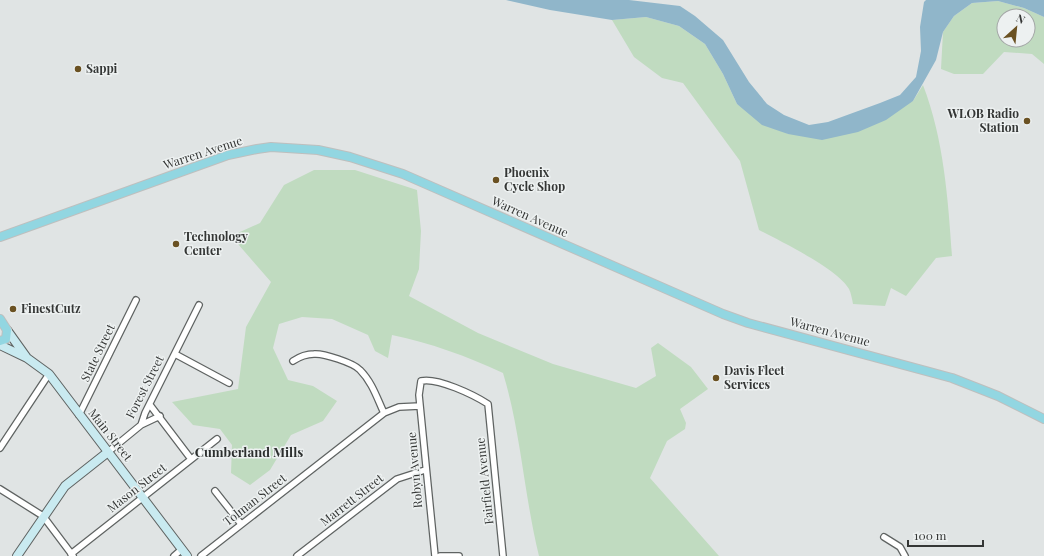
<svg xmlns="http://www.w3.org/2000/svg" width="1044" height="556" viewBox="0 0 1044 556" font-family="'Playfair Display',serif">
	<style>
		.green { fill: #c0dbc0; fill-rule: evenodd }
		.water { fill: #90b6ca }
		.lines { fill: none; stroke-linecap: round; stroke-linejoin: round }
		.street-casing { stroke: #5f6362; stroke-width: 8 }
		.secondary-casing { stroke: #5f6362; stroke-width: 10 }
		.primary-casing { stroke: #bebfbe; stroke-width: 10 }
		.street { stroke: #fff; stroke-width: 5.5 }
		.secondary { stroke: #c9eaf0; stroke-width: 8 }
		.primary { stroke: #92d6e1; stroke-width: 8 }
		.poi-dot { fill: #6a5122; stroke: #edf1f1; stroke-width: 1.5 }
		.labels { text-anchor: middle; stroke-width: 3; stroke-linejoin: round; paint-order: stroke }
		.poi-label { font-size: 12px; font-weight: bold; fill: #343635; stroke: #edf1f1; text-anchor: start }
		.street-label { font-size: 12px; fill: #343635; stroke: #edf1f1 }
		.neighbourhood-label { font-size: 13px; font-weight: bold; fill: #2c2f2e; stroke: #edf1f1 }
	</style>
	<rect width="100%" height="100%" fill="#e0e4e4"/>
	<path class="green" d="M998,1L1024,8L1044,17V64L1032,54L1004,52L983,74H954L941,69L943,32L954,16L972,3ZM1004,16H1028V40H1004Z
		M646,17L679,26L705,44L723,74L737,104L788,134L913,101L923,85C944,140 948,198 952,256L936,258L906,296L891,288L885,306L853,304C852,299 851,293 849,289C838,269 780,241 759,230L740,161L683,83L662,78L634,57L612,20Z
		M314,170H355L417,190L421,231L419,269L409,296L478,333L553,364L636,388L656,376L651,348L658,343L691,367L708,389L680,409L686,423L685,429L667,441L650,478L719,556H539C524,495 521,432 503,373C466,356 431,343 392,335L388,358L375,351L368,335L332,319L302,317L279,324L273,348L288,380L313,386L337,401L323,421L291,435L270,470L250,485L231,473L232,445L220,429L193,425L172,402L238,389L246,327L271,282L231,236L260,223L284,185Z"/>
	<path class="water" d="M506,0H629L680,6L695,16L723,40L749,82L767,104L784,115L809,125L828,122L880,103L900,95L916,77L921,51L920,27L924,2L926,0H1044V17L1024,8L998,1L972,3L954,16L943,32L936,60L913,101L886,120L858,132L822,140L788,134L762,125L737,104L723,74L705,44L679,26L646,17L612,20L550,10Z"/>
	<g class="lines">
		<defs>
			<path id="street" d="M175,354L229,383
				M293,361C299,357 306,354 314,354C323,353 354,363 360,370C372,382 377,398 384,413
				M150,405L191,459
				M79,415L136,300
				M141,425L160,416
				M0,448L49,374
				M108,452L141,425L145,413L199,305
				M0,489L43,516L73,556
				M215,491L241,524
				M884,537L900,547L905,556
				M71,554L217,439
				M174,556L182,549
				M201,556L384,413L399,407L420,406
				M297,556L397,479L425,470
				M435,556L419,395L421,381C437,377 474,395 488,404L503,556
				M440,556H459"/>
			<path id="secondary" d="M7,330L27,358
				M0,345L27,358L49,374L187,556
				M17,556L65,486L108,452"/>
			<path id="primary" d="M0,237L228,155L257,149L271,147L318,150L350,157L403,174L723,314L748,323L952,378L998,396L1044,419
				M0,319L7,330L6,339L0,341"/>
		</defs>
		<use href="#street" class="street-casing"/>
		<use href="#secondary" class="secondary-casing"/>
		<use href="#primary" class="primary-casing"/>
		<use href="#street" class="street"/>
		<use href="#secondary" class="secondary"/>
		<use href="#primary" class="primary"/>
	</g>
	<g class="poi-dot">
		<circle cx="78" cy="69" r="4"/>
		<circle cx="1027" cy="121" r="4"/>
		<circle cx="496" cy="180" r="4"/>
		<circle cx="176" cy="244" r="4"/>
		<circle cx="13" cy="309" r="4"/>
		<circle cx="716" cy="378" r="4"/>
	</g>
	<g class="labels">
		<g class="poi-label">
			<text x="86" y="73">Sappi</text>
			<text x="1019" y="118" text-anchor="end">WLOB Radio<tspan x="1019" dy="14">Station</tspan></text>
			<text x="504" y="177">Phoenix<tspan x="504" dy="14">Cycle Shop</tspan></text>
			<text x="184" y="241">Technology<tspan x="184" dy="14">Center</tspan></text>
			<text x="21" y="313">FinestCutz</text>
			<text x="724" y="375">Davis Fleet<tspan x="724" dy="14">Services</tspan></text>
		</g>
		<g class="street-label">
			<text transform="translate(203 153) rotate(-18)" y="4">Warren Avenue</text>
			<text transform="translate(530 217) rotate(24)" y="4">Warren Avenue</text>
			<text transform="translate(830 332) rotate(15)" y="4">Warren Avenue</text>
			<text transform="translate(98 353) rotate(-64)" y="4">State Street</text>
			<text transform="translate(145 387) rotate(-63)" y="4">Forest Street</text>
			<text transform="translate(110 435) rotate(52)" y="4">Main Street</text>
			<text transform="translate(415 470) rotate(-95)" y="4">Robyn Avenue</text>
			<text transform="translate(485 481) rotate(-96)" y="4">Fairfield Avenue</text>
			<text transform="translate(137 488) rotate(-38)" y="4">Mason Street</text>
			<text transform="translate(255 500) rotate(-38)" y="4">Tolman Street</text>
			<text transform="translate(352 500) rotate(-38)" y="4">Marrett Street</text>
		</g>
		<g class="neighbourhood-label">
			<text x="249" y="457">Cumberland Mills</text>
		</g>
	</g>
	<g transform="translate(1016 28) rotate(27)"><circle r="19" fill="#edf1f1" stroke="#a3a6a6"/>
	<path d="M0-3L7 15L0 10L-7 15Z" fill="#6a5122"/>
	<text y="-6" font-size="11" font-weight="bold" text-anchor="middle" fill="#343635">N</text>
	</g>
	<path d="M908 540v6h75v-6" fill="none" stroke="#343635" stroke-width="2"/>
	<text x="914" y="540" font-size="12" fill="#343635" stroke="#edf1f1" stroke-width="3" paint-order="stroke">100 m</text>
</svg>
